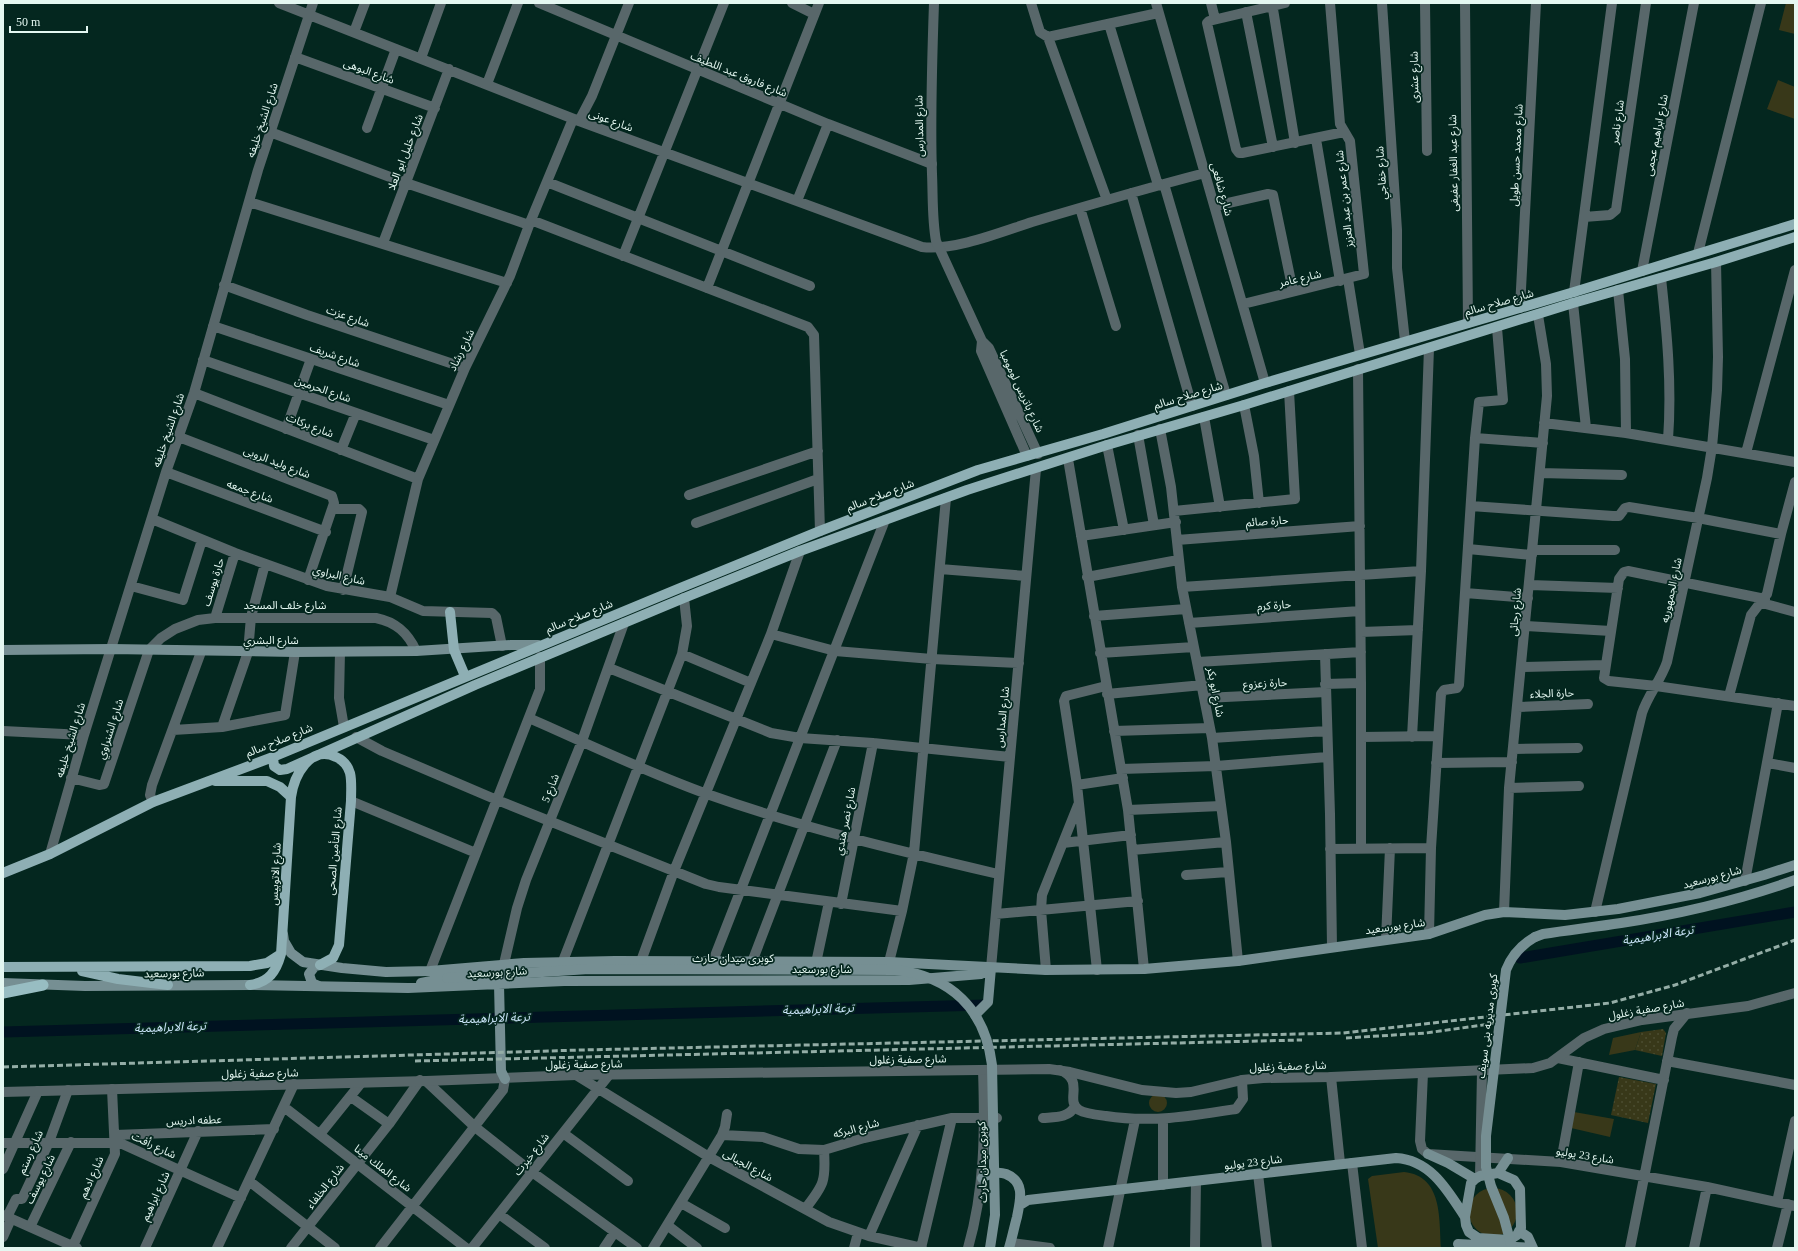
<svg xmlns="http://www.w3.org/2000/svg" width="1798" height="1251" viewBox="0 0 1798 1251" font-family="'Times New Roman','Noto Sans Arabic',serif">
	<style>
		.grass { fill: url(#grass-dots) }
		.garden { fill: #383819 }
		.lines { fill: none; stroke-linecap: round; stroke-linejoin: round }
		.canal { stroke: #001220; stroke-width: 11 }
		.minor { stroke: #58676a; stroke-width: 10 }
		.tertiary { stroke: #58676a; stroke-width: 10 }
		.secondary { stroke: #768f93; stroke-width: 10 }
		.primary { stroke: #8eafb4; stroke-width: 10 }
		.trunk { stroke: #98bdc2; stroke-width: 11 }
		.rail { stroke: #94ada6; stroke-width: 3; stroke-dasharray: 6 3; stroke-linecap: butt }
		.secondary-bridge { stroke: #768f93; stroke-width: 10 }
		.labels { text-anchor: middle; stroke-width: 3.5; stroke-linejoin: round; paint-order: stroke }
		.street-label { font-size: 11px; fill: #e4f7f1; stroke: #04271f }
		.water-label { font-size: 12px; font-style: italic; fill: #cbe5f9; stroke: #04271f }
	</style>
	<defs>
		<pattern id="grass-dots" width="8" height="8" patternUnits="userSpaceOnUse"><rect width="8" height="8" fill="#383819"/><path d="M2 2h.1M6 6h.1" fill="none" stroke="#4b4c30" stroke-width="1.8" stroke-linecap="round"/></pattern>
	</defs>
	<rect width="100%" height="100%" fill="#04271f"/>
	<path class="grass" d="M1663,1029L1666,1033L1662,1056L1635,1050L1641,1032Z
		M1619,1077L1656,1084L1648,1123L1611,1115Z"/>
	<path class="garden" d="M1786,3H1795V34L1779,30Z
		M1778,80L1795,87V119L1767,109Z
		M1641,1032L1635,1050L1609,1055L1613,1038Z
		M1149 1103a9 9 0 1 1 18 0a9 9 0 1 1-18 0Z
		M1574,1112L1614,1119L1610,1137L1571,1128Z
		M1404,1172C1443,1176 1439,1219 1441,1248H1378L1368,1179L1372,1176Z
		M1469 1212a24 24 0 1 1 48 0a24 24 0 1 1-48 0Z"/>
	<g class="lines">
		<path class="canal" d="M1520,958L1795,912
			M3,1032L984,1005"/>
		<path class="minor" d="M279,3L579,121L922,247C954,251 1001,232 1032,222C1089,205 1147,188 1205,173
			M539,3L828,124L932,164
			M792,3L814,14
			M1031,3L1040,32L1048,37
			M1156,3L1265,383
			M1211,3L1215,19
			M1272,3L1295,143
			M1285,3L1209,21L1207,23L1236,149L1239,153H1242L1344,132
			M1382,3L1397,230V268L1405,341
			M1425,3L1427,151
			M1465,3L1468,323
			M1246,12L1273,147
			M1109,24L1158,185
			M354,32L365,3
			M295,57L435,108
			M421,58L441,3
			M487,84L518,3
			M579,121L592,96L629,3
			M367,128L396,49
			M270,132L406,183L529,225
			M1316,139L1340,281
			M547,182L810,286
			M1164,184L1226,395
			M1131,193L1192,406
			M1107,200L1048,37L1158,13
			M797,201L828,124
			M249,202L507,283
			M1215,206L1268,194L1273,195L1293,291
			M1080,208L1116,326
			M1584,217L1610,215L1616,210L1646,3
			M531,220L808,327L814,335L820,531
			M383,243L449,69
			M1698,253L1761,3
			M623,256L724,3
			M1642,271L1694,3
			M1661,278C1667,333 1672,385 1668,440
			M1348,279L1360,354
			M224,285L307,315L465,368
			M707,288L819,3
			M1618,290L1625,359L1626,433
			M1574,292L1612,3
			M1573,303L1586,428
			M1243,304L1364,274L1350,141L1340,124L1330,3
			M1520,308L1536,3
			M213,326L449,405
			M203,360L434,440
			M1358,369L1361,683V848
			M194,393L418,479
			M1244,405L1254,456L1259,503
			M1204,417L1220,507
			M1544,423L1626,433L1795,462
			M286,429L311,359
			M1160,429L1171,487L1182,587L1212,738L1226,842L1238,961
			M1138,435L1154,525
			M179,437L332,496L334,503L308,580
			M1475,438L1479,402L1503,400L1497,328
			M1107,445L1124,530
			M341,450L356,413
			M1746,453L1795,270
			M1068,459L1128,810L1144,969
			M166,472L326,532
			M1540,473L1622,475
			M689,495L818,451
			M1471,506L1613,516H1619L1625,508L1629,507L1698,518L1781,534
			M332,509H359L362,512L343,590
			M1174,511L1295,499L1289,391
			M152,519L235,553L327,586L390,597L423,611L492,613L496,617L502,646
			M696,523L818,479
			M1081,536L1176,522
			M1177,540L1360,526
			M1468,549L1532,555
			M1533,550H1615
			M940,569L1026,576
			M1087,577L1178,560
			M1530,585L1618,588
			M131,586L183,600L202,540
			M1182,587L1421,571
			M1465,593L1528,598
			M390,597L418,479L465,368L510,276L531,220L573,119
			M1765,599L1628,571L1624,572L1619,579L1604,678L1609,681L1656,686L1795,706
			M1762,603L1795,612
			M1094,616L1186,609
			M215,618L235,553
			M1189,623L1360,611
			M1526,626L1611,631
			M1361,632L1418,630
			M771,634L835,651L932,659L1019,663
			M340,652L339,698L344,727
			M1100,653L1194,647
			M682,654L751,683
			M1325,654L1330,814L1332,947
			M1198,662L1361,652
			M1522,667L1606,665
			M609,668L771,733L800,738L873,743L1010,757
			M1325,684L1361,683
			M1107,694L1203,685
			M1729,696L1751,615L1767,594L1781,534L1795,482
			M1205,698L1326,692
			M1518,707L1588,704
			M529,718C588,744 646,772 707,794C802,828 900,851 998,874
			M222,727L248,652L251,617L265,564
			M173,730L222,727L285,715L295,652
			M3,731L84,735
			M1114,731L1210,728
			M356,737L382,751L497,800L706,884L719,887L902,911
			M1361,737L1438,736
			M1412,737L1421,571L1429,348
			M1212,738L1327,731
			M1514,749L1578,748
			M1436,763L1512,762
			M1768,763L1795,768
			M1121,769L1216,766L1327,757
			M71,778L99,785L104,784L149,650L161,638L175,629L198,620L215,618H376C396,622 408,633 416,651
			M1077,785L1123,778
			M1509,788L1579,786
			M351,801L476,853
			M153,802L150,795L152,785L201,652
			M1128,810L1221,806
			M1063,843L1131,835
			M1330,849L1431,848
			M1132,850L1226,842
			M50,854L84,735L166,472L194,393L258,170L313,3
			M1186,875L1228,872
			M1745,881L1778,703
			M841,904L873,743
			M1504,912L1509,788L1547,396L1546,364L1538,315
			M1595,912L1642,713C1648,695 1661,680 1667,662L1707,478L1712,447L1717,390L1718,357L1716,262
			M996,914L1138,901
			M1429,934L1431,848L1441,694L1444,690L1457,688L1459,685L1475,438L1543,443
			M1386,939L1390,848
			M563,961L682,654L687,626L684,598
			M641,961L674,871L771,634L800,551
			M713,961L885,520
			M752,962L837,740
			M889,962L902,911L914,853L946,498
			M816,963L829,902
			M504,964L517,908L526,880L582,741L624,623
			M991,968L1036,469
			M1046,970L1041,910L1042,895L1078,805
			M1097,970L1077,785L1064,701L1066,696L1106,686
			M430,971L540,689V657
			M1558,1058L1664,1080
			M1667,1061L1795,1085
			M1060,1070C1086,1081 1064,1100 1079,1110C1086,1114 1098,1115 1106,1116C1151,1123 1192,1116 1236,1109L1243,1099L1242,1080
			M1423,1073L1420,1141L1422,1149L1428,1154L1561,1162L1707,1187L1795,1206
			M576,1075L709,1157L829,1222L869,1236L922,1248
			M1331,1077L1340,1163
			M426,1081L475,1127L532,1172L637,1248
			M351,1097L389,1124
			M284,1107L466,1248
			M1043,1118C1055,1117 1069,1118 1075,1106
			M563,1133L628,1181
			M320,1134L361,1083
			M115,1135L274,1129
			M722,1135L763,1137L799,1149L824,1150L864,1138L952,1118H997
			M3,1143H120L241,1198
			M1561,1162L1579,1062
			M1352,1163L1362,1248
			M3,1169L38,1091
			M1258,1174L1267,1248
			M249,1181L335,1248
			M1163,1185V1120
			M1777,1202L1795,1121
			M681,1203L725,1228
			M805,1209C824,1185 826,1181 824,1150
			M499,1214L545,1248
			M3,1215L77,1248
			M7,1217L16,1199H22L23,1197L49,1142L68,1090
			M667,1225L697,1248
			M30,1227L71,1142
			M869,1236L918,1125
			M3,1237L11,1219
			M1011,1243L1050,1248
			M72,1248L115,1154L112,1089
			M145,1248L198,1131
			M217,1248L294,1084
			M291,1248L389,1124L420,1080
			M380,1248L503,1090L505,1079
			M472,1248L609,1075
			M604,1248L614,1233
			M653,1248L722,1135L725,1127L727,1114
			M854,1248L858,1233
			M921,1248L952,1118
			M968,1248C985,1189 985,1130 983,1070
			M1108,1248L1135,1120
			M1195,1248L1196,1181
			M1630,1248L1672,1037L1674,1029L1687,1013
			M1694,1248L1707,1187
			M1777,1248L1788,1204"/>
		<path class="tertiary" d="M934,3C932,60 930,117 932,174C933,196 932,219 936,241L982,341L989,348L1038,454
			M982,341L981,351L1027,456
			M3,1092L426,1081L576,1075L1049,1069L1070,1072L1142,1090L1176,1093L1191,1092L1242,1080L1263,1078L1331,1077L1533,1068L1550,1063L1584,1038L1604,1029L1642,1020L1748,1006L1795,993
			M1480,1176L1482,1071"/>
		<path class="secondary" d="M3,650L111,649L295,652L416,651L511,645H538
			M283,934L284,941L291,953L303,962L342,968L386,972L430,971L524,963L615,961L889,962L1046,970L1144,969L1238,961L1429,934L1485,915L1504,912L1565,915L1618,909L1700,893L1764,875L1795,865
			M1535,937L1543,934C1569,930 1595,927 1621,923C1680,914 1739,900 1795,880
			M3,983L85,986L250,985L408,988L564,981L909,980L981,974L991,968
			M421,983L447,978
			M499,984L501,1071L505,1079
			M319,986L312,983L309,974L315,966L320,965
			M975,1015L988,1002L991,968
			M1428,1154L1448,1163L1475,1179
			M1498,1173L1514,1180L1520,1189L1521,1228L1517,1235L1509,1240L1478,1238L1469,1232L1466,1225L1465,1217L1471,1183L1475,1179L1480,1176Z
			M1498,1173L1508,1158
			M982,1178C990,1173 997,1171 1006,1174C1026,1182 1020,1201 1017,1217C1014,1228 1012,1238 1009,1248
			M1020,1205L1028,1200L1396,1158C1431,1160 1448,1191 1465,1217
			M1519,1231L1528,1237L1533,1248
			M1458,1244L1533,1248"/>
		<path class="primary" d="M450,612L454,650L465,676
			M273,757L274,766L280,770L287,769L475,685L684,598L800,551L967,490L1107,445L1244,405L1573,303L1716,262L1795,237
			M215,781H267L280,787L291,797
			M3,873L50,854L153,802L273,757L680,588L820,531L978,470L1103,434L1265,383L1574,292L1795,224
			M3,967L250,966L267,963L281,954
			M82,971L118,979L168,985
			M250,985C269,982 276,972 281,954L291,797C294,776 310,744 336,757C343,760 348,766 350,773C352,781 351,792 351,801L339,945L333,958L320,965"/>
		<path class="trunk" d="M3,993L43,985"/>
		<path class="rail" d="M1346,1038L1426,1033L1490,1024
			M415,1061L1302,1040
			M3,1067L582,1050L1343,1033L1610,1003L1675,985L1795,940"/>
		<path class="secondary-bridge" d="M447,978L589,969L895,970C951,976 985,1009 992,1065L995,1215L990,1248
			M1512,1248L1504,1218L1491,1186L1486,1167V1136L1506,970C1512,955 1521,945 1535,937"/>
	</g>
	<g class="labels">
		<g class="street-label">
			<text transform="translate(369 71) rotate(20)" y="4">شارع البوهى</text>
			<text transform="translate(739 74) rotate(22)" y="4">شارع فاروق عبد اللطيف</text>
			<text transform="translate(1414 77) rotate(-91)" y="4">شارع عشرى</text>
			<text transform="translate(262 120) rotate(-72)" y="4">شارع الشيخ خليفه</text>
			<text transform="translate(611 120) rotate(20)" y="4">شارع عونى</text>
			<text transform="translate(1617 122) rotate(-82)" y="4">شارع ناصر</text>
			<text transform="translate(919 126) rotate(-91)" y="4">شارع المدارس</text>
			<text transform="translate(1656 135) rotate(-79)" y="4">شارع ابراهيم عجمى</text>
			<text transform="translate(405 152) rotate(-69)" y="4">شارع خليل ابو العلا</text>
			<text transform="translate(1516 155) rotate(-87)" y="4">شارع محمد حسن طويل</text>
			<text transform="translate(1453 163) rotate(-91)" y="4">شارع عبد الغفار عفيفى</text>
			<text transform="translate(1381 173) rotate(-94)" y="4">شارع خفاجي</text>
			<text transform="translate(1222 189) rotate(74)" y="4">شارع شافعى</text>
			<text transform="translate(1344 199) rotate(-96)" y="4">شارع عمر بن عبد العزيز</text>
			<text transform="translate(1300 278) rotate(-13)" y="4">شارع عامر</text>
			<text transform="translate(1499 302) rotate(-16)" y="4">شارع صلاح سالم</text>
			<text transform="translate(348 316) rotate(19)" y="4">شارع عزت</text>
			<text transform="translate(461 350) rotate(-64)" y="4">شارع رشاد</text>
			<text transform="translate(335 355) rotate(19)" y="4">شارع شريف</text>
			<text transform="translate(323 389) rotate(19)" y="4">شارع الحرمين</text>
			<text transform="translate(1022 391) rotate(65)" y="4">شارع باتريس لومومبا</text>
			<text transform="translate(1188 395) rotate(-17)" y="4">شارع صلاح سالم</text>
			<text transform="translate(310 425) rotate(21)" y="4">شارع بركات</text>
			<text transform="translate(168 430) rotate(-71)" y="4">شارع الشيخ خليفه</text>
			<text transform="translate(277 462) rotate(21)" y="4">شارع وليد الروبى</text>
			<text transform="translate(250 491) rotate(20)" y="4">شارع جمعه</text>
			<text transform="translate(880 495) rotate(-21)" y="4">شارع صلاح سالم</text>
			<text transform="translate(1267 521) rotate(-4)" y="4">حارة صائم</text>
			<text transform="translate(339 575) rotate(13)" y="4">شارع البراوي</text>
			<text transform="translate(213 582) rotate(-73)" y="4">حارة يوسف</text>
			<text transform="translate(1671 590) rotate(-78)" y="4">شارع الجمهوريه</text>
			<text x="285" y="609">شارع خلف المسجد</text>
			<text transform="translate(1274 605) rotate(-4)" y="4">حارة كرم</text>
			<text transform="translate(1515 612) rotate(-85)" y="4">شارع رجائى</text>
			<text transform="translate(579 616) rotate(-22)" y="4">شارع صلاح سالم</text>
			<text x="271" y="644">شارع البشري</text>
			<text transform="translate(1265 683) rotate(-3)" y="4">حارة زعزوع</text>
			<text transform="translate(1216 692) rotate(79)" y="4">شارع ابو بكر</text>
			<text transform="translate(1552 693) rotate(-2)" y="4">حارة الجلاء</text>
			<text transform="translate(1002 717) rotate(-84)" y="4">شارع المدارس</text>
			<text transform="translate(110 729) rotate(-72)" y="4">شارع الشنراوي</text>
			<text transform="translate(70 740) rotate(-73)" y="4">شارع الشيخ خليفه</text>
			<text transform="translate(279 740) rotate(-22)" y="4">شارع صلاح سالم</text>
			<text transform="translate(550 788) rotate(-68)" y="4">شارع 5</text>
			<text transform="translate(845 821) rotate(-79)" y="4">شارع نصر هندي</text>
			<text transform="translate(334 851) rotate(-85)" y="4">شارع التأمين الصحى</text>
			<text transform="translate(275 874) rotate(-87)" y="4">شارع الاتوبيس</text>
			<text transform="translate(1712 877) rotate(-15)" y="4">شارع بورسعيد</text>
			<text transform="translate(1395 926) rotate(-8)" y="4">شارع بورسعيد</text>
			<text x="733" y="962">كوبرى ميدان حارث</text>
			<text x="822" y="973">شارع بورسعيد</text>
			<text transform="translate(497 972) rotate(-3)" y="4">شارع بورسعيد</text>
			<text transform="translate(174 973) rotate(-1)" y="4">شارع بورسعيد</text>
			<text transform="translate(1646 1009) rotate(-10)" y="4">شارع صفية زغلول</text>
			<text transform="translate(1487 1026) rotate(-83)" y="4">كوبرى مديريه بنى سويف</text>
			<text transform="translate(908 1059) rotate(-1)" y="4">شارع صفية زغلول</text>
			<text transform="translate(584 1064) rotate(-1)" y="4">شارع صفية زغلول</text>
			<text transform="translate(1288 1066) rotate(-2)" y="4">شارع صفية زغلول</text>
			<text transform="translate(260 1073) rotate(-1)" y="4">شارع صفية زغلول</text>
			<text transform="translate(194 1120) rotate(-2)" y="4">عطفه ادريس</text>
			<text transform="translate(856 1128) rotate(-15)" y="4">شارع البركه</text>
			<text transform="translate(154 1145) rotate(25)" y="4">شارع رأفت</text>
			<text transform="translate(30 1152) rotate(-66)" y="4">شارع رستم</text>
			<text transform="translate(531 1154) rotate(-52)" y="4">شارع خيرت</text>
			<text transform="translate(1585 1155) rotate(9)" y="4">شارع 23 يوليو</text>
			<text transform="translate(982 1162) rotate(-91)" y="4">كوبرى ميدان حارث</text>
			<text transform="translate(1253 1162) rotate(-7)" y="4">شارع 23 يوليو</text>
			<text transform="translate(748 1165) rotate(29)" y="4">شارع الجبالى</text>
			<text transform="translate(383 1168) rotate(38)" y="4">شارع الملك مينا</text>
			<text transform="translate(91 1177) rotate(-66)" y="4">شارع ادهم</text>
			<text transform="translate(40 1179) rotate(-64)" y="4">شارع يوسف</text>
			<text transform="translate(325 1186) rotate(-52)" y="4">شارع الخلفاء</text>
			<text transform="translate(155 1196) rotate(-65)" y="4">شارع ابراهيم</text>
		</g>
		<g class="water-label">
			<text transform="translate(1658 935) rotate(-9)" y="4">ترعة الابراهيمية</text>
			<text transform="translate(818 1009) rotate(-2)" y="4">ترعة الابراهيمية</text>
			<text transform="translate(494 1018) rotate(-2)" y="4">ترعة الابراهيمية</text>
			<text transform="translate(170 1027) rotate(-2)" y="4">ترعة الابراهيمية</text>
		</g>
	</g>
	<rect width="1798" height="1251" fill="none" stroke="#e4f7f1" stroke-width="8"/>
	<path d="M10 26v6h77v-6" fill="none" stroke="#e4f7f1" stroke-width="2"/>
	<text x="16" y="26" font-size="12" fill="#e4f7f1" stroke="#04271f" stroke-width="3" paint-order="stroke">50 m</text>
</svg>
